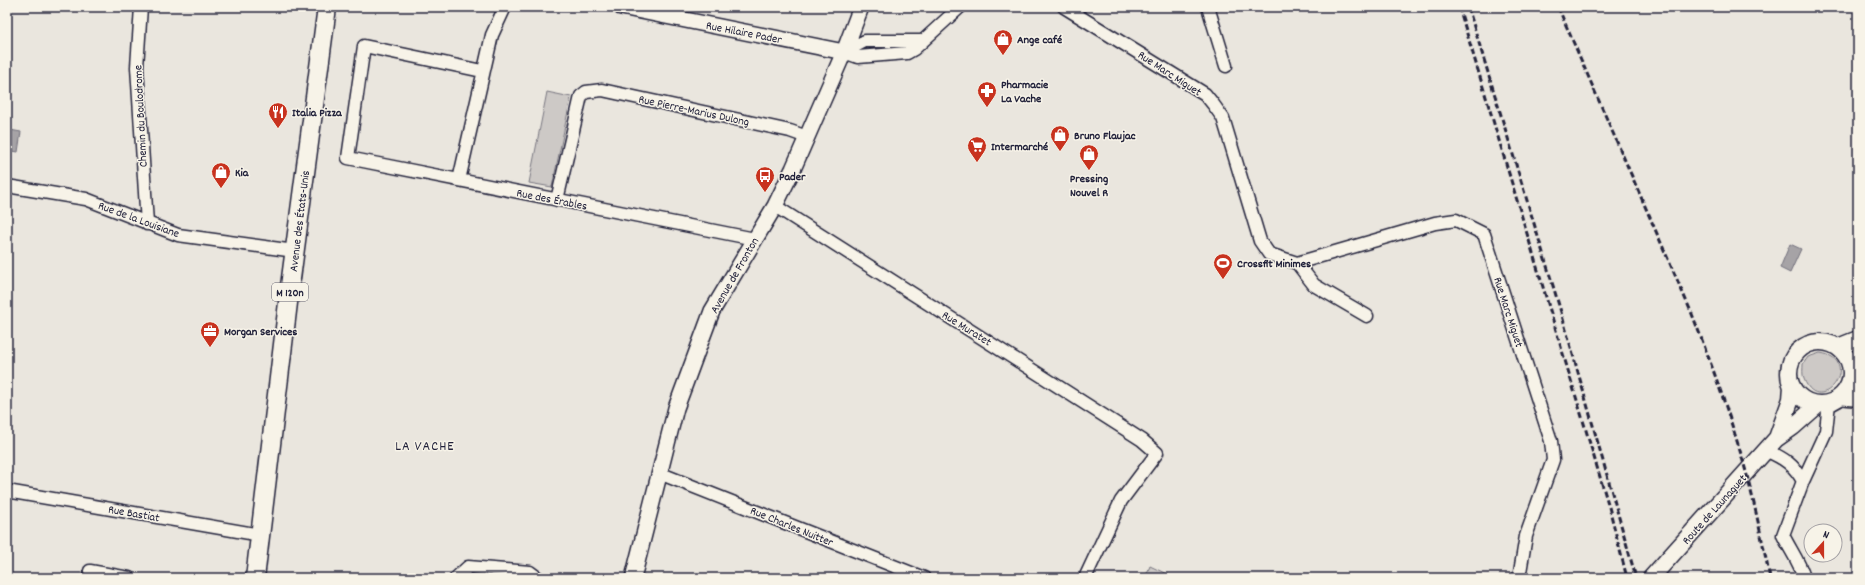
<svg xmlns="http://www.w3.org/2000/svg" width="1865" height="585" viewBox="0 0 1865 585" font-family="Dekko,sans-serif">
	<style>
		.green { fill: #cdc9c6; stroke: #787680 }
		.water { fill: #a6a3a6; stroke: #716f7b }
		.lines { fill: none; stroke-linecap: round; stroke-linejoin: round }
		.minor-casing { stroke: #22223b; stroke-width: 15 }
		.tertiary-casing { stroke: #22223b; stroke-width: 18 }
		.secondary-casing { stroke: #22223b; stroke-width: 19 }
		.primary-casing { stroke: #22223b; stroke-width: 21 }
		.minor { stroke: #f7f3e8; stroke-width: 12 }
		.tertiary { stroke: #f7f3e8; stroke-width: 15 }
		.secondary { stroke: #f7f3e8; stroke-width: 16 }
		.primary { stroke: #f7f3e8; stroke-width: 18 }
		.rail { stroke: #22223b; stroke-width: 3; stroke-dasharray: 6 3; stroke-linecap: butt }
		.labels { text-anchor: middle; stroke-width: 3; stroke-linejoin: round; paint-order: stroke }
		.shield { fill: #f7f3e8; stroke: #62616f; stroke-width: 1 }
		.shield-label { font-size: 11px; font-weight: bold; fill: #22223b }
		.street-label { font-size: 12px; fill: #22223b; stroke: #f7f3e8 }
		.poi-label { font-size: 12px; font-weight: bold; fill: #22223b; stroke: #f7f3e8; text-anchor: start }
		.quarter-label { font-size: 14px; letter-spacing: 1px; fill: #22223b; stroke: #f7f3e8 }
	</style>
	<rect width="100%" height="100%" fill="#eae6de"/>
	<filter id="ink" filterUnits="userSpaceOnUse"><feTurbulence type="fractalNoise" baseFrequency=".025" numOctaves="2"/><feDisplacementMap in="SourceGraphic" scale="8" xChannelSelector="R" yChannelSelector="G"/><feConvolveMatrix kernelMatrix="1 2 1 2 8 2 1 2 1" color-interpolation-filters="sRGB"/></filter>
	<g filter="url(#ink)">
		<path class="green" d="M547,92L571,97L552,187L529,183Z
			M1820,353C1865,359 1820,420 1804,379C1802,374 1803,369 1803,364L1808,357Z
			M1150,566L1175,578H1145Z"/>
		<path class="water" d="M10,130L21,132L18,152L7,150Z
			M1790,244L1801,249L1790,273L1780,268Z"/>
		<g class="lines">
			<defs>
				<path id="minor" d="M141,7L137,67L147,224
					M1064,7L1205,94L1213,104L1223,118L1260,241L1269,254L1297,263L1314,285L1367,316
					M1208,7L1226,66
					M844,52L858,57L907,53L914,49L960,7
					M844,52L865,41H923
					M482,71L364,46L348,158L755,239
					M459,180L492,35L505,7
					M7,186L86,199L178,235L295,251
					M557,200L581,96L586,92L602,90L790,131L807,137
					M775,206L1142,440L1157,453L1121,501L1085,578
					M1297,263L1435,223L1456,220L1484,234L1551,441L1553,460L1526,536L1519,578
					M1851,375L1858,382
					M1839,398L1858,400
					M1767,451C1784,458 1794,465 1803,481
					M659,473L924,578
					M7,491L261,535
					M90,571L129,578
					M456,578L468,567L530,572L538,578
					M1804,578C1800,562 1790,550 1783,535L1803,481L1826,431L1829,403"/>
				<path id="tertiary" d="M621,7L844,52
					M633,578L676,408L712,311L775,206L793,169L844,52L861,7"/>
				<path id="secondary" d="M1789 373a31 31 0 1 1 62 0a31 31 0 1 1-62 0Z
					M1838,347L1858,339
					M1777,438L1791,399L1792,386
					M1651,578L1776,439L1793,427L1819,404"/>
				<path id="primary" d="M255,578L290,286L327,7"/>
			</defs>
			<use href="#minor" class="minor-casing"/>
			<use href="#tertiary" class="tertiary-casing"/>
			<use href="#secondary" class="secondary-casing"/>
			<use href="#primary" class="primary-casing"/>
			<use href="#minor" class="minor"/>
			<use href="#tertiary" class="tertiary"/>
			<use href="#secondary" class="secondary"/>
			<use href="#primary" class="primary"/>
			<path class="rail" d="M1459,7L1609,507L1627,578
				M1468,7L1561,312L1636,578
				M1558,7L1692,314C1708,355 1723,396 1736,438C1751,484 1760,531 1770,578"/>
		</g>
	</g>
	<defs>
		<symbol id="shop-pin" viewBox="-11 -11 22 30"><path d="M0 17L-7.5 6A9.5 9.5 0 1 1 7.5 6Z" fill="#c8321e" stroke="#f7f3e8"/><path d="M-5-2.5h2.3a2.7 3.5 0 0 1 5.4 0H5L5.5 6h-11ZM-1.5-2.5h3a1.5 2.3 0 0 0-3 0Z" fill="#fff"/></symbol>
		<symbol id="pharmacy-pin" viewBox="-11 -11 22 30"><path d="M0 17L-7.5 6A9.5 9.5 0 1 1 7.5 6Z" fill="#c8321e" stroke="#f7f3e8"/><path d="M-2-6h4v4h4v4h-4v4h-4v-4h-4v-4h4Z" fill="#fff"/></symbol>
		<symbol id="restaurant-pin" viewBox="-11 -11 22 30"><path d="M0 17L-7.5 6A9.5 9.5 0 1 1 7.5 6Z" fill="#c8321e" stroke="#f7f3e8"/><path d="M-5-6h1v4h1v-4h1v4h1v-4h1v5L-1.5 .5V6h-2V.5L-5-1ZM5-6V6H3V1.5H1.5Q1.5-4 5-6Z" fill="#fff"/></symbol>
		<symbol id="supermarket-pin" viewBox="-11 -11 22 30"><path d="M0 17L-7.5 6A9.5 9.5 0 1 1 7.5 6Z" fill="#c8321e" stroke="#f7f3e8"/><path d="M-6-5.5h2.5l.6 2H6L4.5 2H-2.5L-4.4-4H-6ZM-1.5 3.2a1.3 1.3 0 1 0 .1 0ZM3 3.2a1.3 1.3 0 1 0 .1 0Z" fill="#fff"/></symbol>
		<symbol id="bus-pin" viewBox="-11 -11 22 30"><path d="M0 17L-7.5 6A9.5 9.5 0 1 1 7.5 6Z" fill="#c8321e" stroke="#f7f3e8"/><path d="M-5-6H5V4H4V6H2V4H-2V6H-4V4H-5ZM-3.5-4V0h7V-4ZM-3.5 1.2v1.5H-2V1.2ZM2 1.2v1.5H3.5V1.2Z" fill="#fff"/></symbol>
		<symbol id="stadium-pin" viewBox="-11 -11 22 30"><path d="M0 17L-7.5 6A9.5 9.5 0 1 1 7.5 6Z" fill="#c8321e" stroke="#f7f3e8"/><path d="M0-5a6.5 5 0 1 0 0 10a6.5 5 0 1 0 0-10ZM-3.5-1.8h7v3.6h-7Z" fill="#fff"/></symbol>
		<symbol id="office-pin" viewBox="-11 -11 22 30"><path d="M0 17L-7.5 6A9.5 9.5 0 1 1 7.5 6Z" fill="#c8321e" stroke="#f7f3e8"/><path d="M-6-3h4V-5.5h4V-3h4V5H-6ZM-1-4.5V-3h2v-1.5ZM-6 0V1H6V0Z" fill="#fff"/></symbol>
	</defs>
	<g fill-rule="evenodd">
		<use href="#shop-pin" x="992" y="28" width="22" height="30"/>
		<use href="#pharmacy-pin" x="976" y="80" width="22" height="30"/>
		<use href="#restaurant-pin" x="267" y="101" width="22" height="30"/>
		<use href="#shop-pin" x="1049" y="124" width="22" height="30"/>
		<use href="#supermarket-pin" x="966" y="135" width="22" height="30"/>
		<use href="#shop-pin" x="1078" y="143" width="22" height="30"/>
		<use href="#shop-pin" x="210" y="161" width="22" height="30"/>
		<use href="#bus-pin" x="754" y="165" width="22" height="30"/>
		<use href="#stadium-pin" x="1212" y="252" width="22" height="30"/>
		<use href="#office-pin" x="199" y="320" width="22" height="30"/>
	</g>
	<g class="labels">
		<rect class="shield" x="272" y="283" width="36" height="18" rx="3"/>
		<g class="shield-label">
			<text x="290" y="296">M 120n</text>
		</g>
		<g class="street-label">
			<text transform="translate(744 32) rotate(11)" y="4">Rue Hilaire Pader</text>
			<text transform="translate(1170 73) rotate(33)" y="4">Rue Marc Miguet</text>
			<text transform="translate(694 110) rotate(12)" y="4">Rue Pierre-Marius Dulong</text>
			<text transform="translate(140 116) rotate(-93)" y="4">Chemin du Boulodrome</text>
			<text transform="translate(552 199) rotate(11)" y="4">Rue des Érables</text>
			<text transform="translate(139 219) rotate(20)" y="4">Rue de la Louisiane</text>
			<text transform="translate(299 221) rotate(-83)" y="4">Avenue des États-Unis</text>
			<text transform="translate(734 275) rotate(-60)" y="4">Avenue de Fronton</text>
			<text transform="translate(1509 312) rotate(72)" y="4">Rue Marc Miguet</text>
			<text transform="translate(967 328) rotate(32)" y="4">Rue Muratet</text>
			<text transform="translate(1714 509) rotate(-48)" y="4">Route de Launaguet</text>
			<text transform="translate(134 513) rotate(10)" y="4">Rue Bastiat</text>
			<text transform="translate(792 526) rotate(22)" y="4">Rue Charles Nuitter</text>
		</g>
		<g class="poi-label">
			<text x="1017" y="43">Ange café</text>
			<text x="1001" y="88">Pharmacie<tspan x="1001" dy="14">La Vache</tspan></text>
			<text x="292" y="116">Italia Pizza</text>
			<text x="1074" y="139">Bruno Flaujac</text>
			<text x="991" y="150">Intermarché</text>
			<text x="235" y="176">Kia</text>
			<text x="779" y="180">Pader</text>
			<text x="1089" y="182" text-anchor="middle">Pressing<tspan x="1089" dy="14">Nouvel R</tspan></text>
			<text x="1237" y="267">Crossfit Minimes</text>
			<text x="224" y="335">Morgan Services</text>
		</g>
		<g class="quarter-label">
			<text x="425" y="450">LA VACHE</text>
		</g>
	</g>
	<rect width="1865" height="585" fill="none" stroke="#f7f3e8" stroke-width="24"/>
	<rect x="12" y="12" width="1841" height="561" fill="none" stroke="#22223b" stroke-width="1.5" filter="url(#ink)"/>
	<g transform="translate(1823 543) rotate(21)"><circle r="19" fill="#f7f3e8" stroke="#a29fa3"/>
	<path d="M0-3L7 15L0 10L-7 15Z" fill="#c8321e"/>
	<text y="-6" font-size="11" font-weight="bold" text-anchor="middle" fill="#22223b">N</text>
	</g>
</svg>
